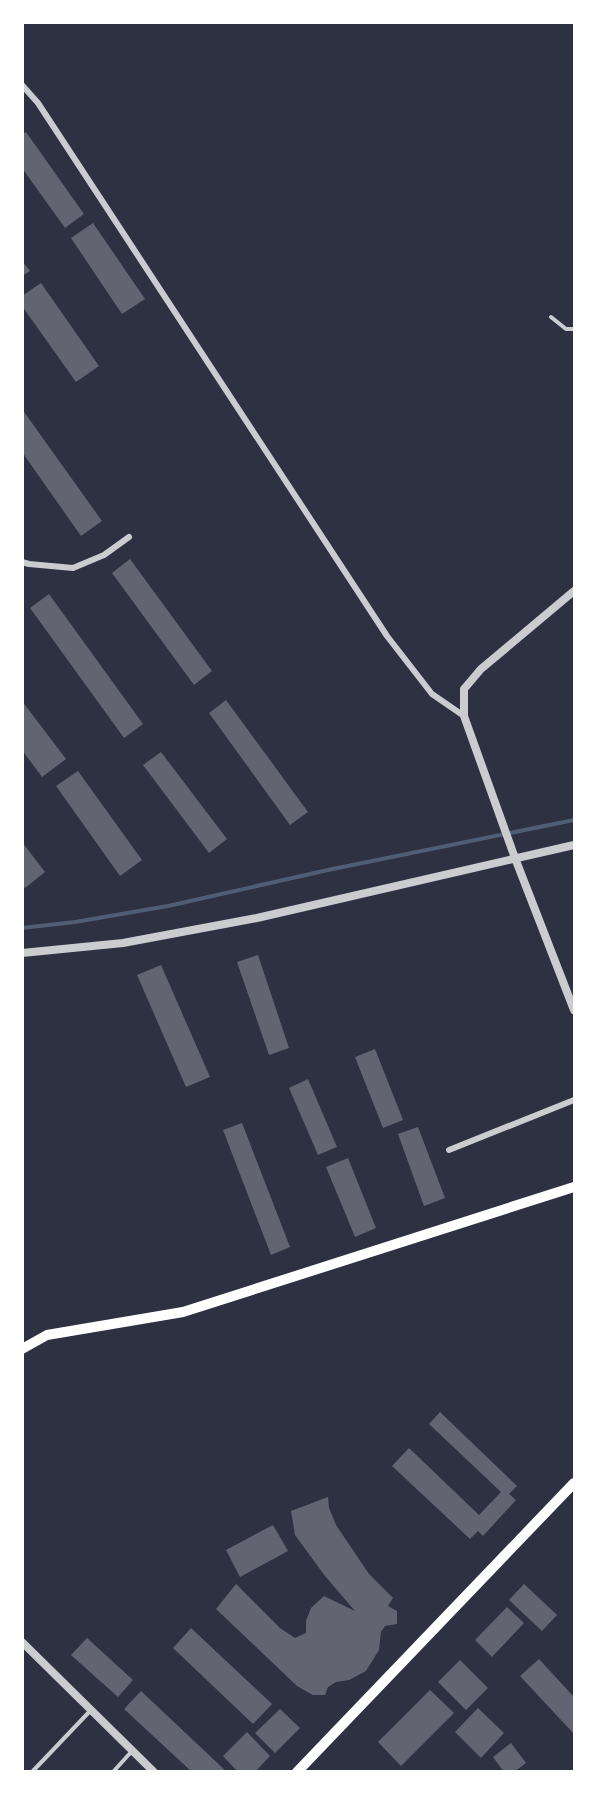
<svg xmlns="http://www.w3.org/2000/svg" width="597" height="1794" viewBox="0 0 597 1794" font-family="'Noto Sans',sans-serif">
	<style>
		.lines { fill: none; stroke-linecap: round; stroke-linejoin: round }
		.stream { stroke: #4f5d75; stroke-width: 4 }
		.building { fill: #626471 }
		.service { stroke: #caccd0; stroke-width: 4 }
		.minor { stroke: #caccd0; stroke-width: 6 }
		.tertiary { stroke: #caccd0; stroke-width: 8 }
		.secondary { stroke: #fff; stroke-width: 10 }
		.primary { stroke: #fff; stroke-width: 10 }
	</style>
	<rect width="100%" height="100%" fill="#2d3142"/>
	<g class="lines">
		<path class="stream" d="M22,928L75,922L168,906L328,870L574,820"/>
	</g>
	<path class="building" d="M26,132L84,214L65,228L22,168V134Z
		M93,223L145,299L122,314L71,238Z
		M22,261L30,271L22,276Z
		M41,283L99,366L76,382L22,306V296Z
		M22,409L102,521L81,536L22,452Z
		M130,559L212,671L194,685L112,573Z
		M49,594L143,724L124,738L30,608Z
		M226,700L308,812L290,825L209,713Z
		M22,701L66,759L42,777L22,750Z
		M161,752L227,839L209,853L143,765Z
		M78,771L142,860L120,876L56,786Z
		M22,842L45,872L25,888L22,885Z
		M258,955L289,1048L269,1055L237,962Z
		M161,965L210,1077L186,1087L137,975Z
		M375,1049L403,1120L383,1128L355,1057Z
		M308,1079L337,1147L318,1155L289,1088Z
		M242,1123L290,1247L271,1255L223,1130Z
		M418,1127L445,1198L424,1206L398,1134Z
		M348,1158L376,1228L355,1237L326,1167Z
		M440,1412L517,1486L509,1494L516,1500L483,1536L478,1531L470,1539L392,1466L409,1448L479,1515L501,1492L429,1424Z
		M328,1497L329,1508L336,1525L369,1574L393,1598L388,1606L397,1611V1624L385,1626L381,1632L379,1650L366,1671L349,1680L336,1682L328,1687L325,1695H313L297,1686L216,1609L236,1584L280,1628L295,1638L306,1633V1621L311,1608L324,1596L355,1611L325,1576L295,1535L291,1511Z
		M273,1525L288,1551L240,1577L226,1550Z
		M524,1584L557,1615L542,1631L509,1600Z
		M507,1607L524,1623L492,1657L475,1640Z
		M191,1628L272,1704L253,1724L173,1648Z
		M87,1638L133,1680L118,1697L71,1655Z
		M539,1659L574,1697V1734L520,1676Z
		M460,1660L488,1688L466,1710L438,1682Z
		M430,1690L454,1713L401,1766L378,1742Z
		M141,1691L227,1772H192L124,1709Z
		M478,1708L504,1733L481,1758L455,1732Z
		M280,1709L300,1728L275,1753L255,1733Z
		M247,1732L270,1756L255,1772H238L223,1756Z
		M511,1743L526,1763L514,1772H504L493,1757Z"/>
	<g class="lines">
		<path class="service" d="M551,317L566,329H574
			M32,1772L91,1710
			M113,1772L132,1751"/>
		<path class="minor" d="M22,85L38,103L387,636L432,694L464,716
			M22,562L29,564L73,568L104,555L129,537
			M449,1150L574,1100"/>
		<path class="tertiary" d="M574,591L481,669L464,689V716L515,858L574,1010
			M22,953L123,943L257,918L574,845
			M22,1642L154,1772"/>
		<path class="secondary" d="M22,1349L47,1335L183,1312L574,1187"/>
		<path class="primary" d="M297,1772L574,1483"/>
	</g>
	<rect width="597" height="1794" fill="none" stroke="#ffffff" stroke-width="48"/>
</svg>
